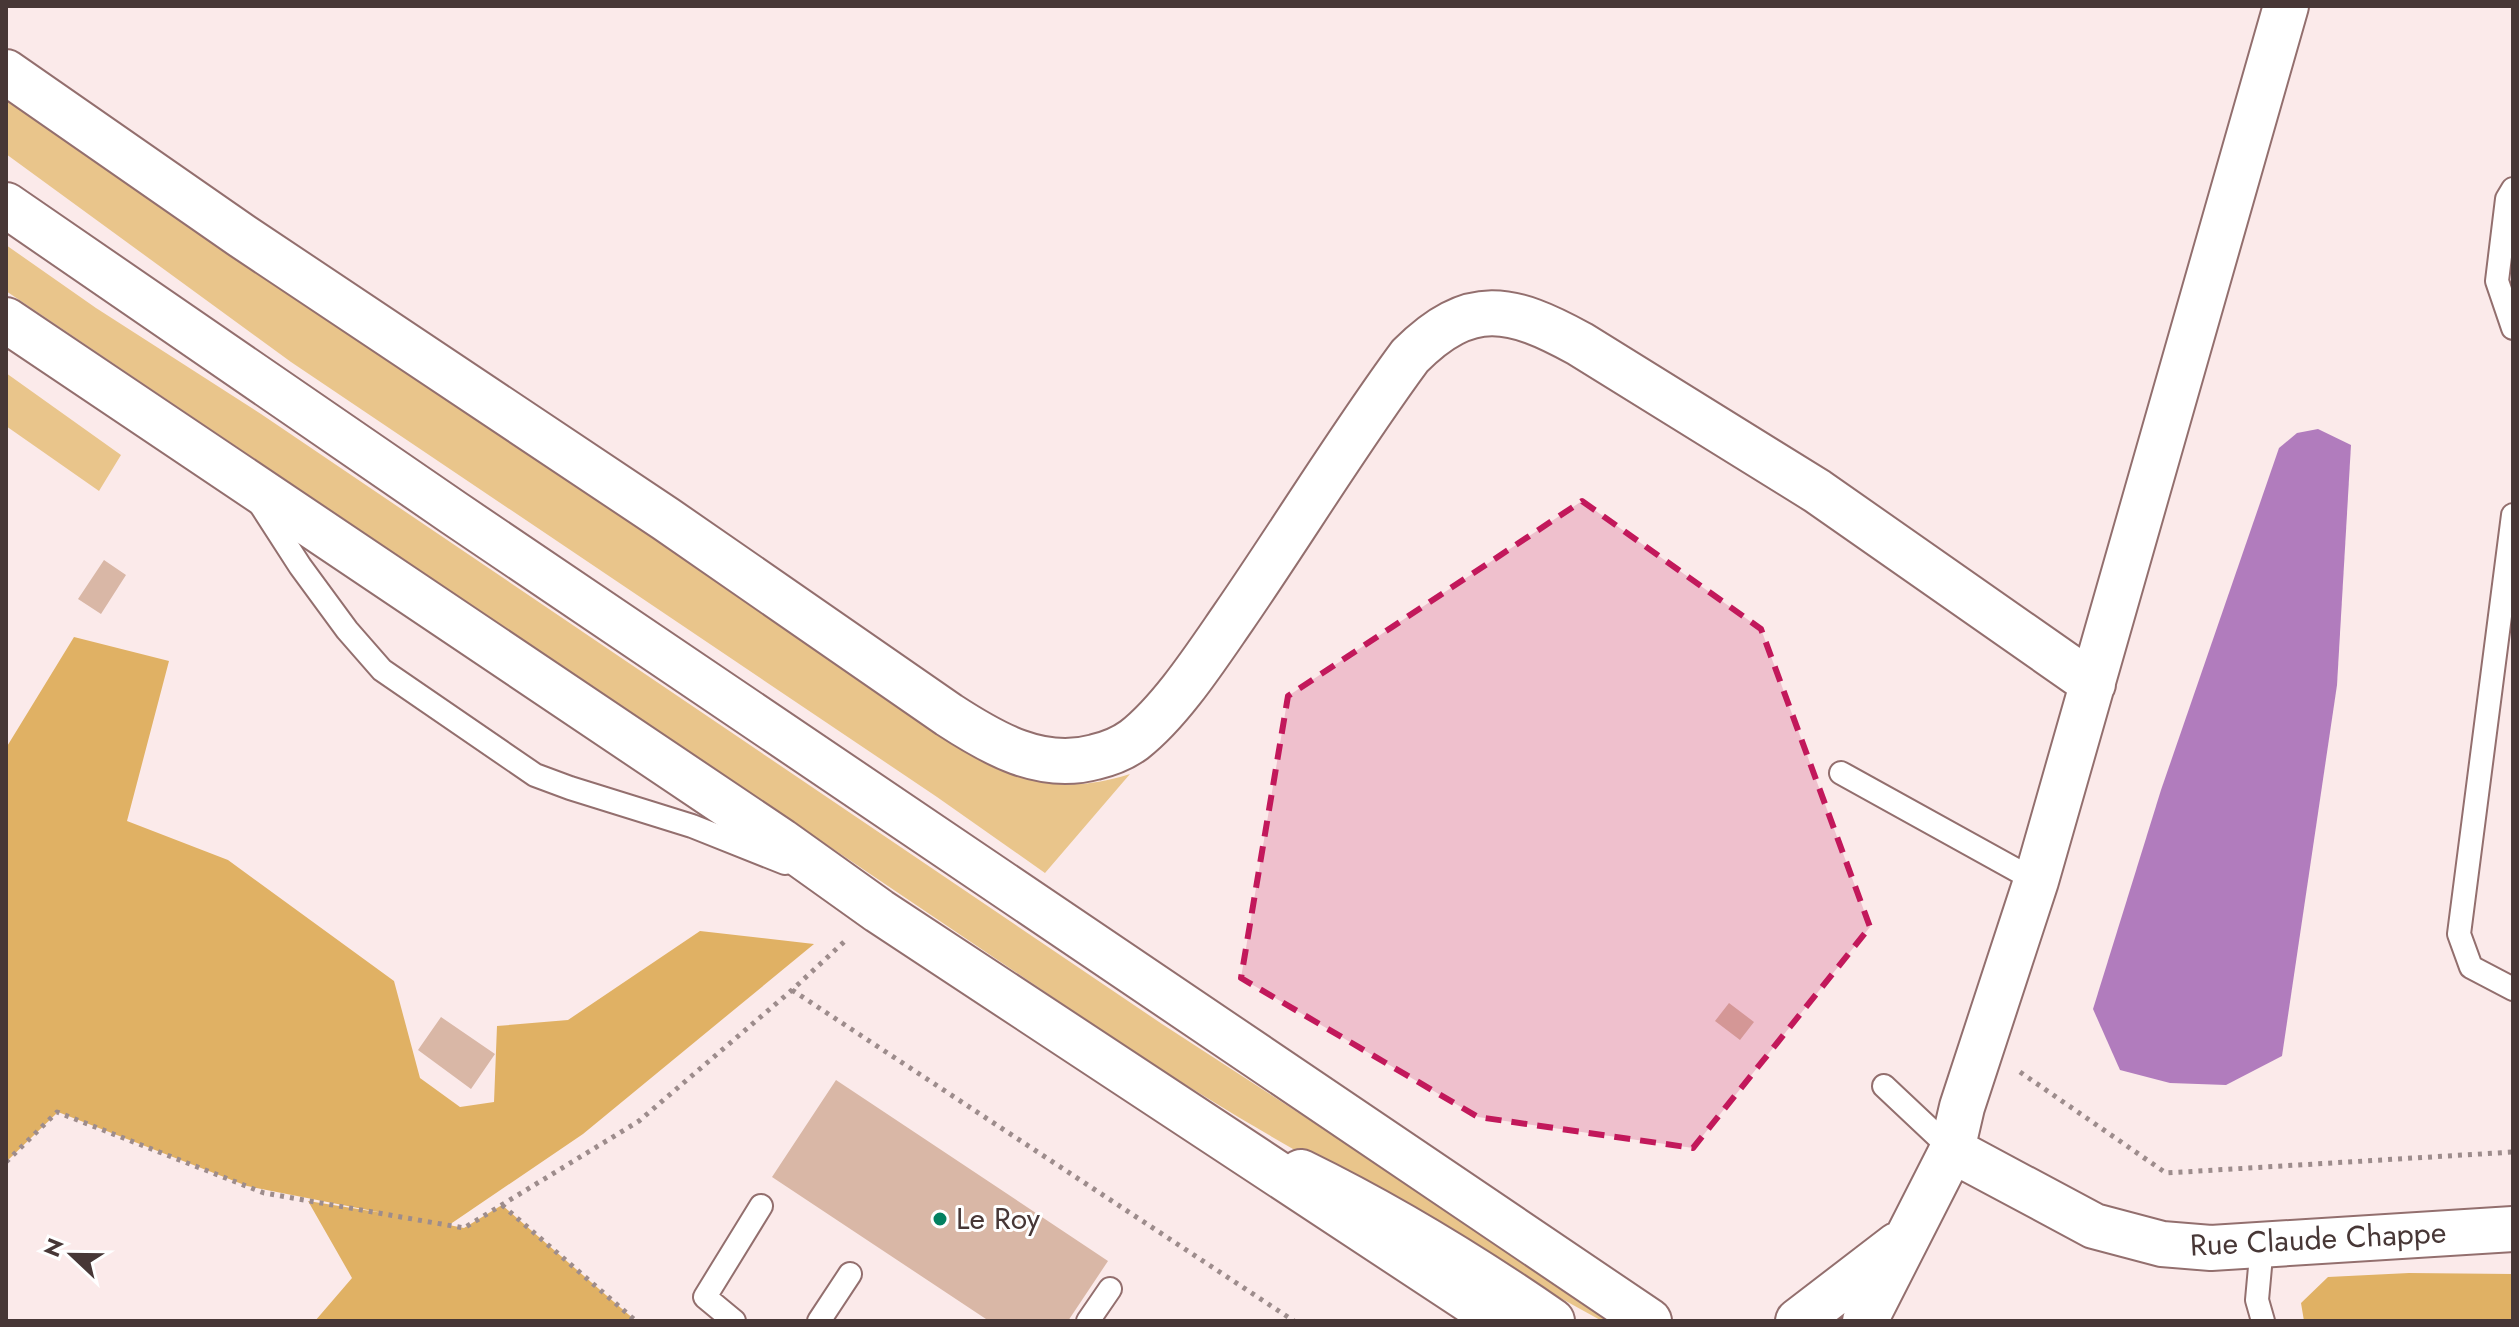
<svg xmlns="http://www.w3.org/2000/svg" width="2519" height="1327" viewBox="0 0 2519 1327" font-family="Jost,sans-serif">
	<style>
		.green { fill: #e9c58b }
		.forest { fill: #e0b164 }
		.water { fill: #b17cbd }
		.building { fill: #d9b7a6 }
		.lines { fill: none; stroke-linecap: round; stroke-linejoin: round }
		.service-casing { stroke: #936f6e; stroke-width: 26 }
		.minor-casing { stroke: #936f6e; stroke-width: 48 }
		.primary-casing { stroke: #936f6e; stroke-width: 48 }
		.path { stroke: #9d8c8c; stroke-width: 5; stroke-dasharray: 4 6; stroke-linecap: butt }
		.service { stroke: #fff; stroke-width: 22 }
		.minor { stroke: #fff; stroke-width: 44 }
		.primary { stroke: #fff; stroke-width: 44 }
		.marked { fill: #c2185b; fill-opacity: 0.2; stroke: #c2185b; stroke-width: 6; stroke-dasharray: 16 10; stroke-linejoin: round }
		.poi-dot { fill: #038060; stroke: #fff; stroke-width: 3 }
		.labels { text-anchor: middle; stroke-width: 6; stroke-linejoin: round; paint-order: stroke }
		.poi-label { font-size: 30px; fill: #473736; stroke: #fff; text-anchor: start }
		.street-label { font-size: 30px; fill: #473736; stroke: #fff }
	</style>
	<rect width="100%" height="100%" fill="#fbeaea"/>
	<path class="green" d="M6,91L716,575L964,751C1023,782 1065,795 1130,774L1045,873L937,797L291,362L6,154Z
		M6,245L96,308L261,414L1162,1024L1445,1208L1608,1321H1602C1447,1235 1289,1152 1140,1056L6,291Z
		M6,373L121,455L99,491L6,426Z"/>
	<path class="forest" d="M74,637L169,661L127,821L228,860L394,981L420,1078L460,1107L494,1102L497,1026L568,1020L700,931L814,944L583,1134L449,1225L464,1228L502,1205L636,1321H315L352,1278L308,1201L383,1213L247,1186L58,1112L6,1162V748Z
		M2409,1273L2513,1274V1321H2304L2301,1303L2328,1277Z"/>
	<path class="water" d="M2318,429L2351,445L2337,685L2282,1056L2226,1085L2170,1083L2120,1070L2093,1009L2161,790L2279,448L2297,433Z"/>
	<path class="building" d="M104,560L126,575L101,614L78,599Z
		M1729,1003L1754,1022L1740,1040L1715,1021Z
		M441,1017L495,1054L471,1089L418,1050Z
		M836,1080L1108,1261L1068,1321H989L772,1177Z"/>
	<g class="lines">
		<defs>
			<path id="service" d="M2513,189L2507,199L2497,281L2513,328
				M260,504L300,566L347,630L382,670L535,775L570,788L692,826L785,863
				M2513,515L2459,934L2471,967L2513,989
				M1841,773L2036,881
				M1884,1086L1952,1150
				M2262,1245L2257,1300L2263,1321
				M734,1321L705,1297L761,1206
				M819,1321L850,1274
				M1088,1321L1110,1289"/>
			<path id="minor" d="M6,72L242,236L666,519L949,715C992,743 1041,772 1095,757C1108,754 1123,748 1134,740C1171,711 1206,657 1233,618C1293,531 1348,440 1410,356C1470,296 1511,306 1580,344L1817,491L2093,684
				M1952,1150L2094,1226L2162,1244L2211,1248L2513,1229
				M1301,1172C1389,1215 1471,1265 1552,1321
				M1798,1321L1897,1245
				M1865,1321L1952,1150L1962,1107L2036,881L2286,6"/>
			<path id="primary" d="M6,205L454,513L1649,1321
				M6,320L781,841L879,911L1501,1321"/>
		</defs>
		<use href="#service" class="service-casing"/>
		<use href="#minor" class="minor-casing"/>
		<use href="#primary" class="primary-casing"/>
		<path class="path" d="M792,990L1294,1321
			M2020,1072L2166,1173L2513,1152
			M6,1162L57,1112L264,1193L464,1228L639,1121L792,990L845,941
			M502,1205L636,1321"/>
		<use href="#service" class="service"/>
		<use href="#minor" class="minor"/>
		<use href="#primary" class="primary"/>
	</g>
	<path class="marked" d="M1582,501L1761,629L1870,927L1693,1148L1478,1117L1241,978L1288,696Z"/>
	<circle class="poi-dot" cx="940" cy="1219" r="8"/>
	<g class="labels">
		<g class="poi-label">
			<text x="956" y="1229">Le Roy</text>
		</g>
		<g class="street-label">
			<text transform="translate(2318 1239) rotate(-3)" y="10">Rue Claude Chappe</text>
		</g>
	</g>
	<rect width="2519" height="1327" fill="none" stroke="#473736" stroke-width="16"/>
	<g transform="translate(72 1255) rotate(292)" stroke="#ffffff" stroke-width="6" paint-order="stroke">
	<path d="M0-6L14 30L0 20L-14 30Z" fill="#473736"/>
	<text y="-12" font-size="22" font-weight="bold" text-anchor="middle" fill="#473736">N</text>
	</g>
</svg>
